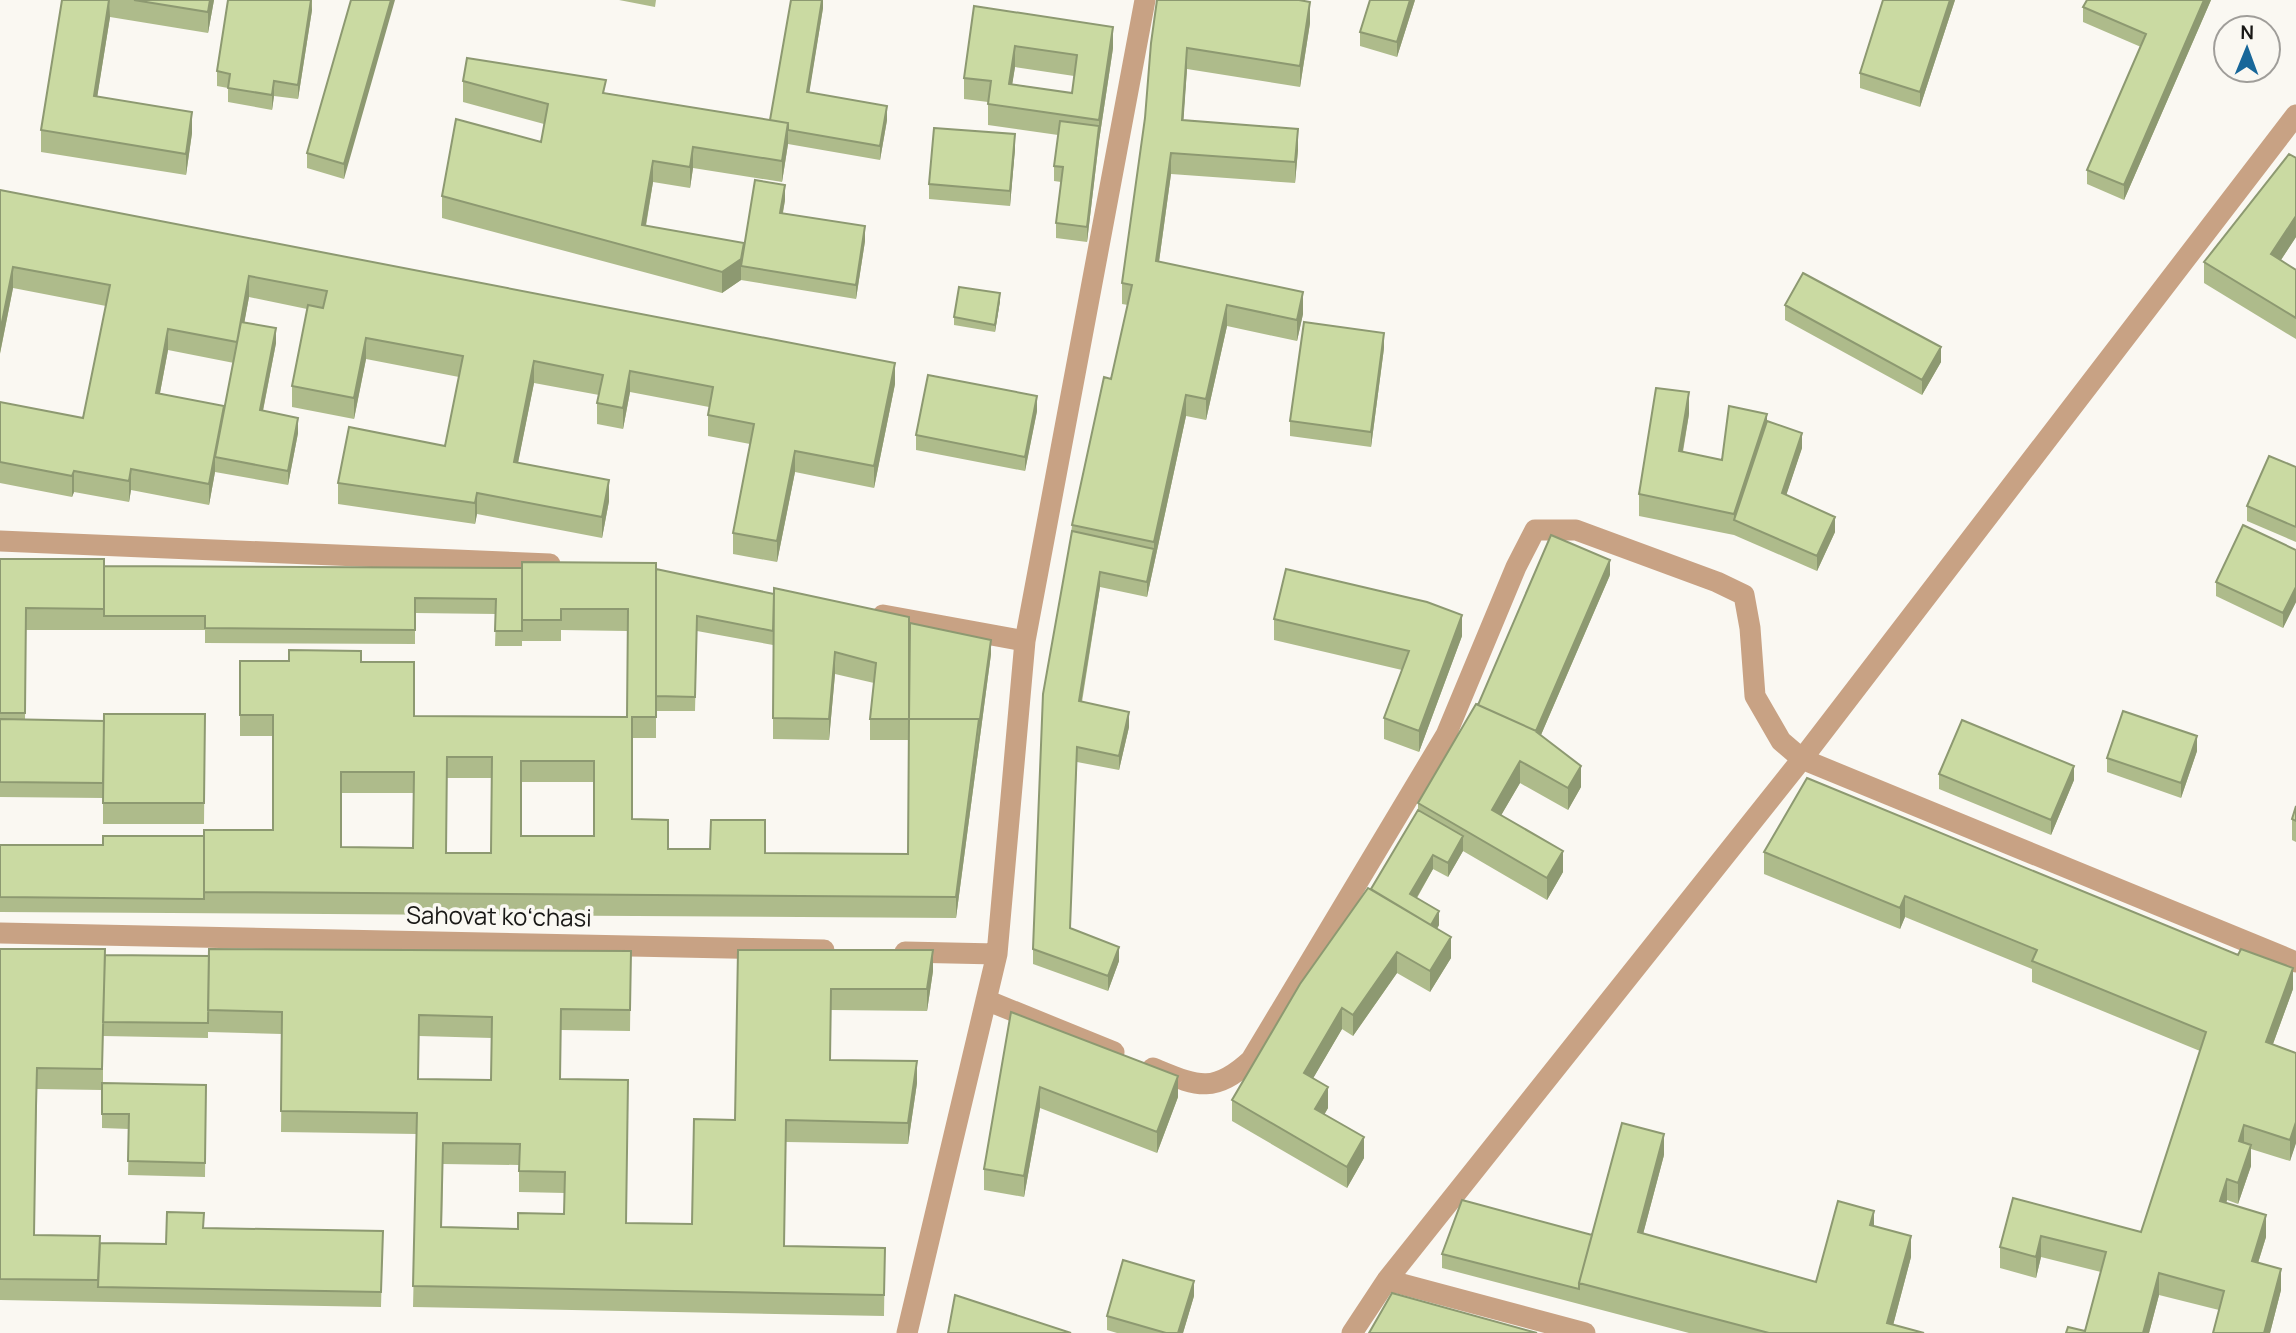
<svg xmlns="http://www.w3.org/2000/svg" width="2296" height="1333" viewBox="0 0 2296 1333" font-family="Manrope,sans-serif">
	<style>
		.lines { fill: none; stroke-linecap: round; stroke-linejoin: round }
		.minor { stroke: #c8a284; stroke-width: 21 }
		.wall { fill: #aebb8b; fill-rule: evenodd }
		.shaded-wall { fill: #8d9971 }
		.building { fill: #cadaa2; stroke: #8d9971; stroke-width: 2; fill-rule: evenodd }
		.labels { text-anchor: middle; stroke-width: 7; stroke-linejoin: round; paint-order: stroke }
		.street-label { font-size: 24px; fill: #191816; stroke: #faf8f2 }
	</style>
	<rect width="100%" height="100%" fill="#faf8f2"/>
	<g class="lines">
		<path class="minor" d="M0,541L550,564
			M883,615L1025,641
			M0,933L824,950
			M905,952L997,954
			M986,1000L1114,1052
			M1153,1068C1197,1086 1213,1095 1251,1060L1446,735L1516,567L1535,530H1576L1717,582L1744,595L1750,628L1755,696L1781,741L1802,759L2296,962
			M1387,1280L1585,1333
			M907,1333L997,954L1025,641L1145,0
			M1352,1333L1387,1280L1802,759L2296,115"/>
	</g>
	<path class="wall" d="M62,0H214L208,33L110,17L97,97L192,133L186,175L41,152V130Z
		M312,0V10L298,99L274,96L272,110L228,102V88L217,86V71Z
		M351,0L344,179L307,168V153Z
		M619,0H656L655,7Z
		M823,0V8L809,92L887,120L880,160L788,144L782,182L693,168L690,188L653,182L646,226L744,243L785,200L783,213L865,241L856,299L741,280L722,293L442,218V196L541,142L544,124L463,102V81L606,93L770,120Z
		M1415,0L1397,57L1360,46V32Z
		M1883,0H1955L1920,107L1860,88V73Z
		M2087,0H2211L2124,200L2087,184V170L2141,47L2083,22V7Z
		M974,6L1113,48L1099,141L1087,242L1056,238V223L1061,182L1054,181V166L1058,135L988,125V102L964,99V78ZM1015,67L1074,76L1072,93L1012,84Z
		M1310,23L1300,87L1187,69L1183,121L1298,150L1295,183L1171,174L1159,262L1303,314L1297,341L1227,326L1206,420L1186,416L1147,597L1100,587L1082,702L1129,727L1119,770L1077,762L1070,929L1119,961L1108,991L1033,964V949L1072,525L1111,379L1128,305L1122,304V283L1145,118L1151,43Z
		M1015,149L1010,206L929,199V184Z
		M2296,158V237L2281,260L2296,270V339L2204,283V262Z
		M0,190L895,384L874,488L795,472L777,562L733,554V533L750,444L708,436V415L709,407L630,392L623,429L597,424V403L599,395L534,383L518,462L609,501L602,538L477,514L475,524L338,504V483L445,446L459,377L366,359L354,419L292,407V386L307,309L249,297L244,323L276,343L263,411L298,433L288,485L215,472L209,505L131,490L129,502L74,492L72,497L0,483V402L83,418L106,306L13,288L0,354ZM168,350L234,363L224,410L160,393Z
		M1000,301L995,332L954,325V317Z
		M1785,305L1941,362L1922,395L1785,320Z
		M1384,348L1371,447L1290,436V421Z
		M1037,411L1025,471L916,450V435Z
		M1689,414L1683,452L1722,460L1767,421L1802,448L1786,495L1835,532L1817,571L1734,535L1639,516V494Z
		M2296,467V542L2247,521V506Z
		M2296,550V602L2283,628L2216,596V582Z
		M0,559L104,566L656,569L909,626L991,654L956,918L0,912V845H103L273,830V736H240V661L361,662L414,716L627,717V631L561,630V641H522V596V646H495L496,614L415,613V644L205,643V630H26L25,720L104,721L205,714L204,824H103V763V798L0,797ZM697,631L773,645V739L829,740L835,674L874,683L870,719V740H909L908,854L765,853L668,849L632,819V738H656V711H695ZM447,778H492L491,853H446ZM521,782H594V836H521ZM341,793H414L413,848L341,847Z
		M1610,575L1541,735L1581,787L1568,810L1520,783L1501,815L1563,872L1547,900L1463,851L1448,877L1433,869L1417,898L1439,925L1437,929L1451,958L1430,992L1397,973L1353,1036L1342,1029L1313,1078L1328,1108L1324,1115L1364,1158L1347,1188L1232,1121V1100L1371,889L1418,810V803Z
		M1274,619L1462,636L1419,752L1384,739V718L1402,670L1274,640Z
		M2197,751L2181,798L2107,772V758Z
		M1939,774L2074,780L2051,835L1939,789Z
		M2296,806V842L2292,840V819Z
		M1764,852L2293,989L2273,1044L2296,1053V1143L2290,1161L2251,1149V1166L2238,1204L2227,1200L2226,1203L2266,1237L2258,1263L2281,1290L2270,1333H2213L2219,1310L2159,1295L2149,1333H2066L2085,1331L2101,1272L2041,1257L2036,1278L2000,1268V1247L2013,1198L2141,1232L2200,1051L2032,982V969L1905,917L1900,929L1764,874Z
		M0,949L105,955L209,956L631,951L630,1031L561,1030L560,1079L626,1223L692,1224L735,1120L738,950L933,971L927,1011L831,1010L830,1060L917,1083L908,1144L786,1142L784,1246L885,1248L884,1316L413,1307L417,1134L281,1132L282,1034L208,1032V1038L103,1036V1083L206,1085L205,1177L128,1175L129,1129L102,1128V1090L37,1089L34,1235L100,1243L166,1244L204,1228L383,1231L381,1307L0,1300ZM419,1036L492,1038L491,1080L418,1079ZM443,1164L519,1165V1192L565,1193L564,1214L518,1229L442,1227Z
		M1011,1012L1178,1097L1157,1153L1040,1108L1024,1197L984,1190V1169Z
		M1664,1155L1643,1234L1816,1282L1874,1226L1911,1257L1893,1325L1924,1333H1689L1442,1268V1254L1592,1235Z
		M1194,1296L1183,1333H1117L1107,1330V1316Z"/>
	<path class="shaded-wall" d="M109,0L110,17L94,117V96Z
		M210,0H214L208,33V12Z
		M311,0L312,10L298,99V85Z
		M391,0H395L344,179V164Z
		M822,0H823V8L807,107V92Z
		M1410,0H1415L1397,57V42Z
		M1950,0H1955L1920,107V92Z
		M2204,0H2211L2124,200V185Z
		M1310,2V23L1300,87V66Z
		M1113,27V48L1099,141V120Z
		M1015,46V67L1009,105V84Z
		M1187,48V69L1182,142V120Z
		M274,81V96L272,110V95Z
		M887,106V120L880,160V146Z
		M192,112V133L186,175V154Z
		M788,123V144L782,182V161Z
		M1099,126V141L1087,242V227Z
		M1298,129V150L1295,183V162Z
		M1015,134V149L1010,206V191Z
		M693,147V168L690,188V167Z
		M1171,153V174L1156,283V261Z
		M653,161V182L642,247V225Z
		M785,185V200L780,227V213Z
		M2296,216V237L2271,275V254Z
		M865,226V241L856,299V285Z
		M744,243L741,266V280L722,293V272Z
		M13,267V288L0,353V332Z
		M249,276V297L237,363V342Z
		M1303,292V314L1297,341V320Z
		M1000,293V301L995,332V325Z
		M1227,305V326L1206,420V399Z
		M276,328V343L260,425V410Z
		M168,329V350L156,414V393Z
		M1384,333V348L1371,447V432Z
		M366,338V359L354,419V398Z
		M1941,347V362L1922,395V380Z
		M534,361V383L514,483V462Z
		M895,363V384L874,488V466Z
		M630,371V392L623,429V408Z
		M1689,392V414L1679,472V451Z
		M1186,395V416L1147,597V582L1154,549V542Z
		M1037,396V411L1025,471V457Z
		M224,406L215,457V472L209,505V484Z
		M1767,414V435L1734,520V514Z
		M298,418V433L288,485V471Z
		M1802,433V448L1782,508V493Z
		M795,451V472L777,562V541Z
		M131,469V490L129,502V481Z
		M74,471V492L72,497V476Z
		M609,480V501L602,538V517Z
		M477,493V514L475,524V503Z
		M1835,517V532L1817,571V556Z
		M1610,560V575L1534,751V736Z
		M1100,572V587L1079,716V701Z
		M2296,587V602L2283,628V613Z
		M1462,615V636L1419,752V731Z
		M991,640V654L956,918V897Z
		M835,652V674L829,740V719Z
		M1129,712V727L1119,770V756Z
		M2197,736V751L2181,798V783Z
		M1520,761V783L1492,831V810Z
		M1581,766V787L1568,810V788Z
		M2074,766V780L2051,835V820Z
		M1463,836V851L1448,877V863Z
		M1563,851V872L1547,900V878Z
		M1433,855V869L1410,909V894Z
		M1905,896V917L1900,929V908Z
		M1439,911V925L1428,944V930Z
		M1451,937V958L1430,992V971Z
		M1119,947V961L1108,991V976Z
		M933,950V971L927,1011V989Z
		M1397,952V973L1353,1036V1015Z
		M2293,968V989L2266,1063V1042Z
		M1342,1008V1029L1304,1094V1073Z
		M917,1061V1083L908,1144V1123Z
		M1178,1076V1097L1157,1153V1132Z
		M1040,1087V1108L1024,1197V1176Z
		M1328,1087V1108L1315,1130V1109Z
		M2296,1122V1143L2290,1161V1140Z
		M2244,1125V1147L2239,1141Z
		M1664,1134V1155L1638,1253V1232Z
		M1364,1137V1158L1347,1188V1167Z
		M2251,1145V1166L2238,1204V1183Z
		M2227,1179V1200L2220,1222V1201Z
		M1874,1211V1232L1870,1225Z
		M2266,1215V1237L2252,1282V1261Z
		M1911,1236V1257L1891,1333L1887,1323Z
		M2041,1236V1257L2036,1278V1257Z
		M2281,1269V1290L2270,1333H2264Z
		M2159,1273V1295L2149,1333H2143Z
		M1194,1281V1296L1183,1333H1178Z"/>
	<path class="building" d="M62,0H109L94,96L192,112L186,154L41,130Z
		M134,0H210L208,12Z
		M228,0H311L298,85L274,81L272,95L228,88L230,74L217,71Z
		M351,0H391L344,164L307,153Z
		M791,0H822L807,92L887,106L880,146L788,130V123L770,120Z
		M1157,0H1299L1310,2L1300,66L1187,48L1182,120L1298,129L1295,162L1171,153L1156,261L1303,292L1297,320L1227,305L1206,399L1186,395L1154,542L1072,525L1104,377L1111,379L1132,285L1122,283L1145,118L1151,43Z
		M1370,0H1410L1397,42L1360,32Z
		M1883,0H1950L1920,92L1860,73Z
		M2087,0H2204L2124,185L2087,170L2146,34L2083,7Z
		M974,6L1113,27L1099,120L988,104L991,81L964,78ZM1015,46L1077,55L1072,93L1009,84Z
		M467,58L606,80L603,93L788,123L782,161L693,147L690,167L653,161L642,225L744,243L741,259L722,272L442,196L456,119L541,142L548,104L463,81Z
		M1060,121L1099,126L1087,227L1056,223L1063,167L1054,166Z
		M934,128L1015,134L1010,191L929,184Z
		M2289,154L2296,158V216L2271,254L2296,270V318L2204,262Z
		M755,180L785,185L780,213L865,226L856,285L741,266Z
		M0,190L895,363L874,466L795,451L777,541L733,533L754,424L708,415L713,387L630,371L623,408L597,403L603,375L534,361L514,462L609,480L602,517L477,493L475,503L338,483L349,427L445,446L463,356L366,338L354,398L292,386L308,305L323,308L327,291L249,276L237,342L168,329L156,393L224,406L209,484L131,469L129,481L74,471L72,476L0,462V402L83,418L110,285L13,267L0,332Z
		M1803,273L1941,347L1922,380L1785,305Z
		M959,287L1000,293L995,325L954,317Z
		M241,322L276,328L260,410L298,418L288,471L215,457Z
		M1304,322L1384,333L1371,432L1290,421Z
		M928,375L1037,396L1025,457L916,435Z
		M1656,388L1689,392L1679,451L1722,460L1729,406L1767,414L1734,514L1639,494Z
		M1767,421L1802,433L1782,493L1835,517L1817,556L1734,520Z
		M2269,456L2296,467V527L2247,506Z
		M2243,525L2296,550V587L2283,613L2216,582Z
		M1072,531L1154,549L1147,582L1100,572L1079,701L1129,712L1119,756L1077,747L1070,928L1119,947L1108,976L1033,949L1043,694Z
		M1551,535L1610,560L1536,731L1478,705Z
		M0,559H104V609L26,608L25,713H0Z
		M522,562L656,563V717H632V819L668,820V849H710L711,820H765V853L908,854L909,719H979L956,897L204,892V830H273V715H240V661H289V650L361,651V662H414V716L627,717L628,609H561V620H522ZM447,757H492L491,853H446ZM521,761H594V836H521ZM341,772H414L413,848L341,847Z
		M104,566L522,568V631H495L496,599L415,598V630L205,628V616H104Z
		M656,569L774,594L773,631L697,616L695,697L656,696Z
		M1286,569L1427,602L1462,615L1419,731L1384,718L1409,651L1274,619Z
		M774,588L909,617V719H870L876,663L835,652L829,719L773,718Z
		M910,623L991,640L979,726V719H909Z
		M1476,704L1534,730L1581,766L1568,788L1520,761L1492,810L1563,851L1547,878L1418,803Z
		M2123,711L2197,736L2181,783L2107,758Z
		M104,714H205L204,803H103Z
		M0,719L104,721L103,783L0,782Z
		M1962,720L2074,766L2051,820L1939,774Z
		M1807,778L2238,955L2241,949L2293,968L2266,1042L2296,1053V1122L2290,1140L2244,1125L2239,1141L2251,1145L2238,1183L2227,1179L2220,1201L2266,1215L2252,1261L2281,1269L2264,1333H2213L2224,1291L2159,1273L2143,1333H2066L2068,1327L2085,1331L2106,1252L2041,1236L2036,1257L2000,1247L2013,1198L2141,1232L2206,1032L2032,961L2037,950L1905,896L1900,908L1764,852Z
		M2296,806V821L2292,819Z
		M1418,810L1463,836L1448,863L1433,855L1410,894L1439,911L1431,925L1371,889Z
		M103,836H204V899L0,897V845H103Z
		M1368,888L1451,937L1430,971L1397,952L1353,1015L1342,1008L1304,1073L1328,1087L1315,1109L1364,1137L1347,1167L1232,1100L1300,984Z
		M0,949H105L102,1069L37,1068L36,1106L34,1235L100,1236L98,1280L0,1279Z
		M209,949L631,951L630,1010L561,1009L560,1079L628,1080L626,1223L692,1224L694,1119L735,1120L738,950H933L927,989H831L830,1060L917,1061L908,1123L786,1120L784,1246L885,1248L884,1295L413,1286L417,1113L281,1111L282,1012L208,1010ZM419,1015L492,1017L491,1080L418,1079ZM443,1143L520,1144L519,1171L565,1172L564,1214L518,1213V1229L441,1227Z
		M105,955L209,956L208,1023L103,1022Z
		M1011,1012L1178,1076L1157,1132L1040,1087L1024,1176L984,1169Z
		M102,1083L206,1085L205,1163L128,1161L129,1114H102Z
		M1622,1123L1664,1134L1638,1232L1816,1282L1838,1201L1874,1211L1870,1225L1911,1236L1887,1323L1924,1333H1769L1579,1283Z
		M1462,1200L1592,1235L1579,1283V1289L1442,1254Z
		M167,1212L204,1213L203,1228L383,1231L381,1292L98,1287L100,1243L166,1244Z
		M1123,1260L1194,1281L1178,1333H1166L1107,1316Z
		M1392,1293L1537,1333H1369Z
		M955,1295L1071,1333H948Z"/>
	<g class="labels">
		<g class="street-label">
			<text transform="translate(499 917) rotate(1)" y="8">Sahovat koʻchasi</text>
		</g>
	</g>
	<g transform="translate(2247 49) rotate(1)"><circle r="33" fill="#faf8f2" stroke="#a09e9a" stroke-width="2"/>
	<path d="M0-5L12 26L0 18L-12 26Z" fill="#186799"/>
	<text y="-10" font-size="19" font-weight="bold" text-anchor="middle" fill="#191816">N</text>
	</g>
</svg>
